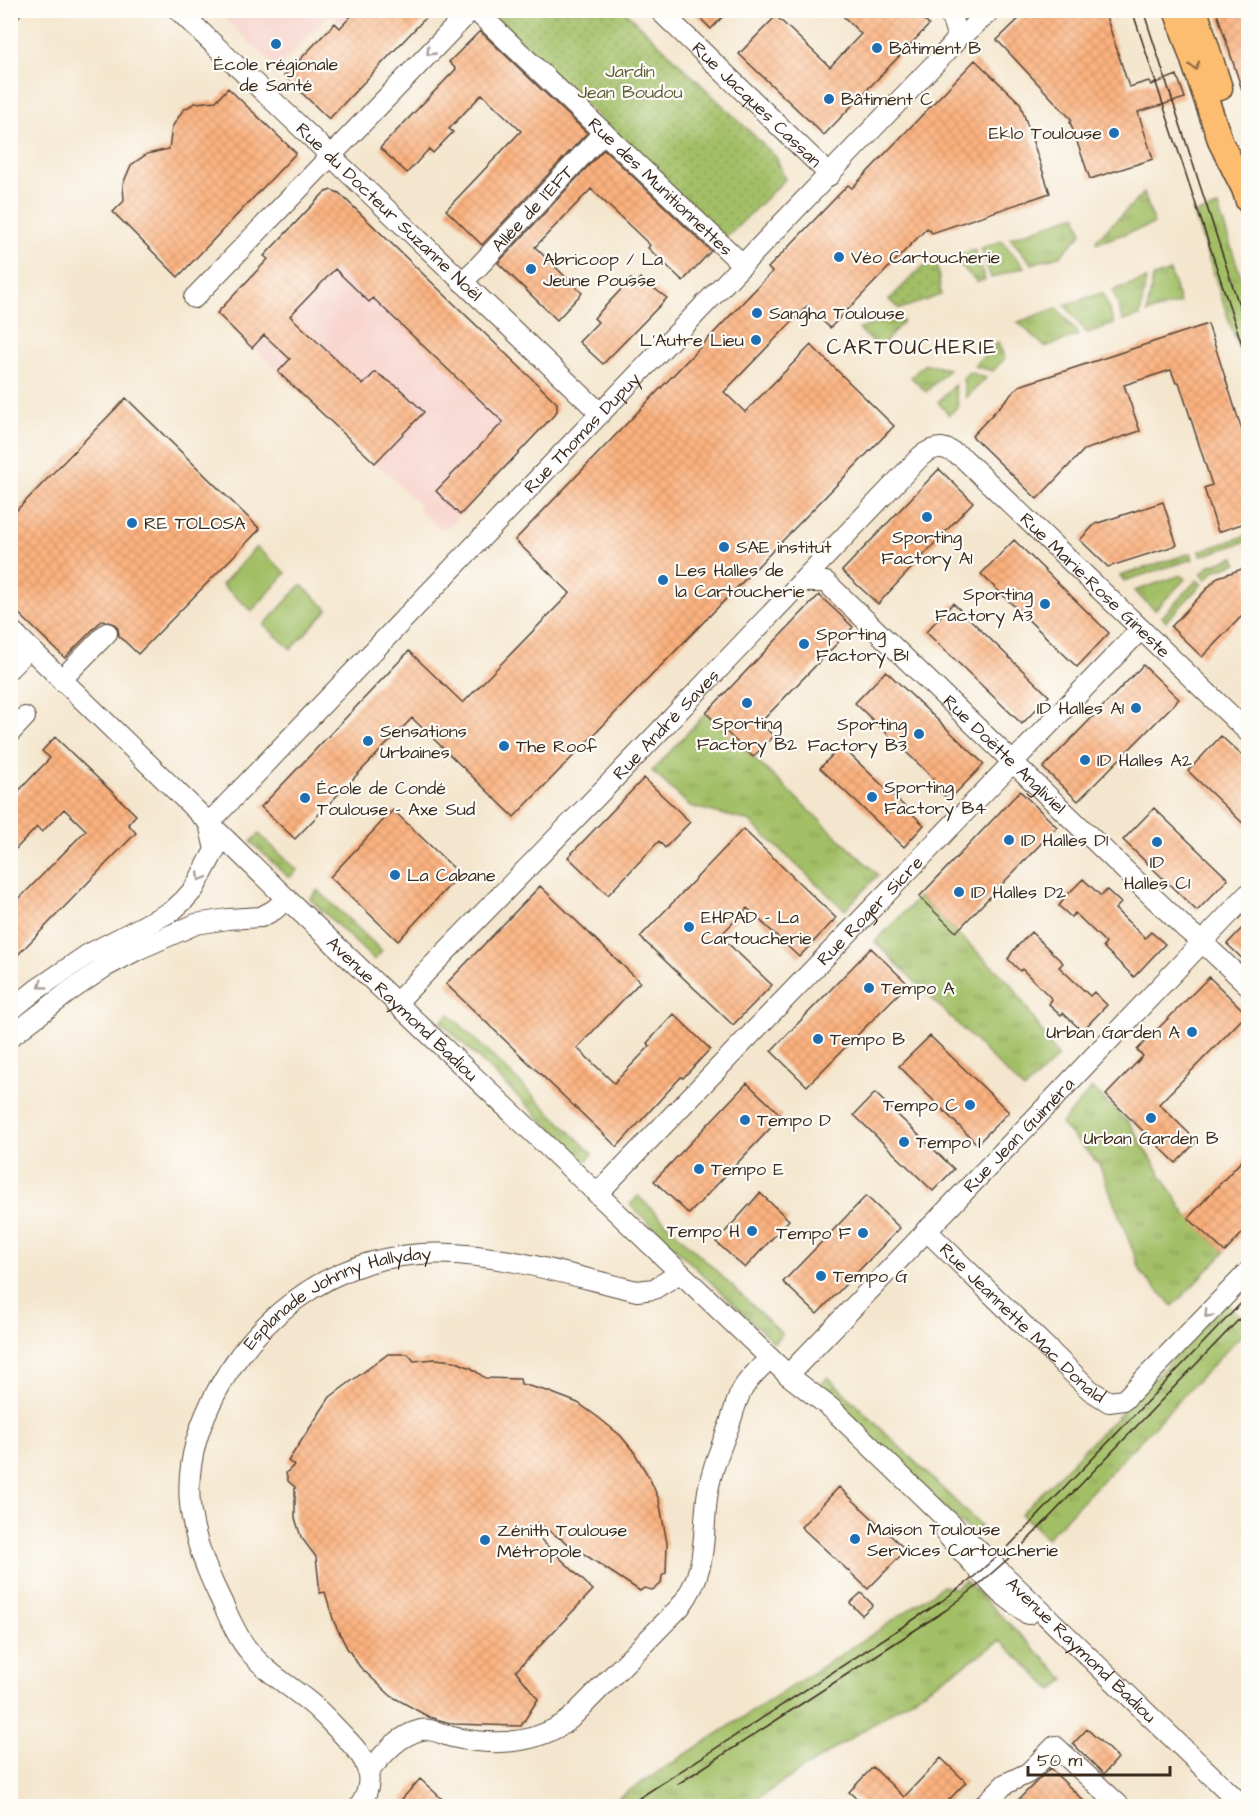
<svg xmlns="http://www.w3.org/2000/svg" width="1259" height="1817" viewBox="0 0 1259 1817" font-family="'Architects Daughter',sans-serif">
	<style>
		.built { fill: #f7d0c9 }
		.grass { fill: url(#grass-tufts); stroke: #6f7442; stroke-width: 1.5 }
		.park { fill: url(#park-dots); stroke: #6f7442; stroke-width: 1.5 }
		.garden { fill: #a3bf66; stroke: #6f7442; stroke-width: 1.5 }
		.building { fill: url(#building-cross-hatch) }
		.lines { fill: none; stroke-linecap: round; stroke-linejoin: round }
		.minor-casing { stroke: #574638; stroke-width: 22 }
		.major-casing { stroke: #574638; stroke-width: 27 }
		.minor { stroke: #fff; stroke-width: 20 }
		.major { stroke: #fcbd6f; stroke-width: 24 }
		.tram { stroke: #3b2a1e; stroke-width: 1.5 }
		.oneway { stroke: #a79f9a }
		.oneway2 { stroke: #926c42 }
		.poi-dot { fill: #1f6fb2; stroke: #fdfcf7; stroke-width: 2 }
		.labels { text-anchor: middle; stroke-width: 4.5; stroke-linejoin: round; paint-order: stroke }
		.poi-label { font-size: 18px; fill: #3b2a1e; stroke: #fdfcf7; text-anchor: start }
		.park-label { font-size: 18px; fill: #5f5e37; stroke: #fdfcf7 }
		.street-label { font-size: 18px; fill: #3b2a1e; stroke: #fdfcf7 }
		.quarter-label { font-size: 21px; letter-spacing: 1.5px; fill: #3b2a1e; stroke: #fdfcf7 }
	</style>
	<defs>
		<pattern id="grass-tufts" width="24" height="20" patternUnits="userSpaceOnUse" patternTransform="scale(1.5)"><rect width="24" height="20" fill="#a3bf66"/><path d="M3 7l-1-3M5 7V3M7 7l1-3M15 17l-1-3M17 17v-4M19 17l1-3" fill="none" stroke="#869b53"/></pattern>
		<pattern id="park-dots" width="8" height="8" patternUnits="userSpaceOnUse" patternTransform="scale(1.5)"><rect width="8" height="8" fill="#a3bf66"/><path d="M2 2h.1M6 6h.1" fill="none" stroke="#869b53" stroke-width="1.8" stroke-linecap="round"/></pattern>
		<pattern id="building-cross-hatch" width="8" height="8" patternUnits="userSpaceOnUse" patternTransform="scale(1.5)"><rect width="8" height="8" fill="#fbb17e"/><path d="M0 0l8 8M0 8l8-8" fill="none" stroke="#d8986c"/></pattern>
	</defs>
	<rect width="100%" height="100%" fill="#fdfcf7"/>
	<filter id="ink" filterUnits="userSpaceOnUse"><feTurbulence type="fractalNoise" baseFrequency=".0167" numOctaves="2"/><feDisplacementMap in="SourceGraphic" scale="12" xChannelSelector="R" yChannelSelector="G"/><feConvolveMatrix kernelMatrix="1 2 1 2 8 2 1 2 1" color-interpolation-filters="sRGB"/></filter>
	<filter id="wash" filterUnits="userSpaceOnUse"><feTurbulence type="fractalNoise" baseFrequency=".008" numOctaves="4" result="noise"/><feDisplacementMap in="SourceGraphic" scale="24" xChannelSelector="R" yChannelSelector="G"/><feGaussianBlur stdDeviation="1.35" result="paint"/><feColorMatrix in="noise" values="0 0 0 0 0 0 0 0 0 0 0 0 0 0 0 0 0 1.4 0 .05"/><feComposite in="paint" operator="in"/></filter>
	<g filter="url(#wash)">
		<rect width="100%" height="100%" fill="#f4e6ce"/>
		<path class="built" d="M217,11H433L386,59L351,26L347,30L330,13L277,68Z
			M331,190L339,193L557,403V411L554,415L451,524L443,529L439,528L418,509L420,505L217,313L268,260L264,256L324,193Z"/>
		<path class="grass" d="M1144,193L1154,224L1097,243L1096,240Z
			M1218,207L1248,298V378L1194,214Z
			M1076,215L1082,233L1061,255L1032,264L1010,238Z
			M1002,241L1024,267L991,278L981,248Z
			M975,250L985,280L977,282L952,257Z
			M1170,271L1180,303L1147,313L1153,277Z
			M1146,279L1140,316L1123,321L1113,290Z
			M1103,293L1114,324L1087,333L1065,305Z
			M1057,308L1079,335L1045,347L1018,322Z
			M899,317L903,321L883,345L875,344L859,329Z
			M998,342L1005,358L993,371L974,366Z
			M925,364L949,369L926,392L911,377Z
			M969,372L986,378L966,398L963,378Z
			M954,385L958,406L949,415L938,402Z
			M1248,535V541L1201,556L1200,551Z
			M1191,553L1193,559L1124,581L1120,576Z
			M1235,557L1237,563L1214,571L1206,579L1201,574L1210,565Z
			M1181,575L1185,579L1155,610L1134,591Z
			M1197,580L1202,584L1166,621L1162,617Z
			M706,713L878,875L845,910L749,821L690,806L652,771Z
			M259,834L297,870L289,878L251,842Z
			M318,890L382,951L374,960L310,899Z
			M919,897L1012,985L1058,1057L1024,1090L875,942Z
			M449,1014L593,1154L585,1162L441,1022Z
			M1092,1088L1130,1124L1186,1215L1225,1252L1173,1306L1142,1274L1099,1164L1061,1124Z
			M638,1196L782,1334L774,1343L630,1205Z
			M1226,1302L1248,1323V1328L1047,1538L1021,1514L1109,1424L1113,1422Z
			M828,1377L981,1526L973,1535L818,1388Z
			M965,1580L1065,1679L1053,1691L1001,1641L746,1806H605L876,1632L943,1586L955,1588Z"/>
		<path class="park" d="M499,10L625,11L776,157L785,179L725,239L494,16Z
			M937,265L941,295L900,309L889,300L922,267Z"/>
		<path class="garden" d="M256,547L286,573L252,611L222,585Z
			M301,585L328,609L291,649L264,625Z"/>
		<g id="blocks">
			<path class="building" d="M357,10H433L329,119L284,76L335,23L340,28Z
				M692,10H729L711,29Z
				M837,10H914L929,25L824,135L739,54L776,16L830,67L861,34Z
				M1028,10H1104L1129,87L1149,81L1151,85L1177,75L1185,98L1138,112L1153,159L1090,179L1070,122L1072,120L997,40Z
				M1216,10H1248V99H1245Z
				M480,31L587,133L482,245L446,210L521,131L482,94L449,129L453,132L433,153L429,149L407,173L380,148L456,69L449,62Z
				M975,60L1020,103L1050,193L932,233L927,228L830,328L807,306L724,392L745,412L811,345L894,426L514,817L412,718L295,839L261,807L409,651L463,703L570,593L515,540L772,272L768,268L848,185L852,188Z
				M228,88L296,153L178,277L113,212L124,201L123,184L131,165L147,154L169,149L172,127L183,110L195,103L216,101Z
				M604,149L711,251L683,281L648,248L650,245L591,189L535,247L582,293L557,320L498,263Z
				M331,190L339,193L557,403V411L554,415L460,515L436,491L503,422L373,298L369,302L335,269L290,316L363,385L375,372L398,387L424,412L375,463L278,372L290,359L264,335L252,348L217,313L268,259L264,256L324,193Z
				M640,278L667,298L603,364L579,342L598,322L594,318L631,279L635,284Z
				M1208,324L1248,449V522L1218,532L1204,488L1212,485L1179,382L1176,383L1171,370L1124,385L1140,431L1084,450L1037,499L972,436L1019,386Z
				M126,398L260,529L138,654L119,636L118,629L115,624L102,620L65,658L10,605V517Z
				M939,469L973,502L878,604L842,571Z
				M1163,502L1177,545L1108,567L1080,540L1095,524Z
				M1014,540L1109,633L1077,667L981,574Z
				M1248,567V614L1242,616L1202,657L1171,627L1218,577Z
				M819,595L853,627L760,723L774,736L753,757L706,713Z
				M953,603L1049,696L1022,724L926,632Z
				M1143,665L1179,699L1078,801L1043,768Z
				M886,671L984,764L949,800L930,783L934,779L855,703Z
				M1221,736L1248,761V828L1188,771Z
				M55,737L136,815L128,824L136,833L10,963V908L86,830L64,809L42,832L37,827L10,855V800L50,758L42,751Z
				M841,746L924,825L904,847L820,768Z
				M644,778L690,822L665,848L659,841L608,895L568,857Z
				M1020,791L1057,827L956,932L919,897Z
				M1154,808L1228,879L1197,911L1123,840Z
				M393,810L460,874L398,941L330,877Z
				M743,829L836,918L799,957L747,908L720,936L772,985L733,1025L640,937Z
				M1083,879L1101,896L1107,890L1121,903L1115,909L1145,938L1151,932L1165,944L1134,977L1103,947L1106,943L1075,913L1071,917L1059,906L1066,896Z
				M540,886L640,982L577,1048L614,1083L650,1046L647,1043L674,1014L710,1049L683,1078L681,1077L617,1147L446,984Z
				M1248,922V964L1227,944Z
				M1031,932L1063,963L1059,967L1090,996L1094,992L1107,1005L1082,1031L1063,1013L1061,1015L1049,1004L1052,999L1022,969L1020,971L1008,959L1013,951Z
				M871,948L908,984L807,1086L771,1051Z
				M1209,977L1247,1014L1159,1104L1197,1141L1176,1163L1106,1095L1143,1056L1137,1050Z
				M930,1036L1009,1112L977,1144L899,1066Z
				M747,1083L782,1116L689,1214L654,1181Z
				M875,1093L954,1169L933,1191L854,1115Z
				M1248,1154V1227L1225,1252L1188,1218Z
				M760,1193L789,1220L745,1268L716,1242Z
				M866,1196L900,1228L817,1314L783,1282Z
				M388,1354H408L414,1361L435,1359L454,1361L471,1368L485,1378L520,1379L521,1384L547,1391L578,1403L599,1418L621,1436L634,1452L650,1479L659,1500L667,1543L666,1573L662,1576L661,1584L652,1590L644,1588L640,1591L537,1523L531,1530L593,1590L516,1671L538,1699L521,1726L454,1724L429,1717L391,1696L360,1667L347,1648L334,1622L325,1592L320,1593L316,1557L301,1537L295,1518V1487L288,1481L286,1473L294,1465L288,1461L330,1397Z
				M839,1487L906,1550L868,1589L801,1527Z
				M861,1593L873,1605L862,1615L850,1603Z
				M1087,1729L1118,1758L1104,1774L1073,1744Z
				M941,1758L966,1782L943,1806H865L849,1792L873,1767L904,1797Z
				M1050,1768L1089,1806H1012Z
				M420,1779L450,1806H409L402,1799Z"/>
		</g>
	</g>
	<g filter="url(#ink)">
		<use href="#blocks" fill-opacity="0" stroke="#574638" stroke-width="1.5"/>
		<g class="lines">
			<defs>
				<g id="minor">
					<path id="s1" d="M178,10L600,413"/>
					<path id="s2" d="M475,10L743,265"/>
					<path id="s3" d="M659,10L830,175"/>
					<path d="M10,11L11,10"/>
					<path d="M957,35L967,32L991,10"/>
					<path id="s4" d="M462,282L477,268L603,133"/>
					<path d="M194,298L471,10"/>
					<path id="s5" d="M801,582H826L1186,929L1202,942L1248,985"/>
					<path id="s6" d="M10,629L287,899L770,1358L788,1375L832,1409L1243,1806"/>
					<path d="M10,668L29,648"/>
					<path d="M61,680L107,633"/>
					<path d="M10,733L25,717"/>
					<path id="s7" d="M396,1003L635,757L921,456C938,443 946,447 963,458L1248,732"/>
					<path id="s8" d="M10,1011L36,990L87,955L172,911L184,900L194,889L215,850L209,823L945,53L955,42L957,35L951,16L944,10"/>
					<path d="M10,1037L70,991L105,967L139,949L196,924L228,919L261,917L274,910L287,899"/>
					<path id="s9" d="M598,1193L1141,629"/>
					<path id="s10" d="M926,1230L1090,1390L1109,1402L1124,1400L1248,1272"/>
					<path id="s11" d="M788,1375L1040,1113L1248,894"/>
					<path d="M946,1534L996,1589L1028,1614"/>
					<path d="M368,1772C383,1755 397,1736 421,1730C430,1728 442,1734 452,1737C492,1746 536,1745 570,1719L680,1607C708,1570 702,1541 707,1498C710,1472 721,1448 730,1423C734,1411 737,1396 745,1385C752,1375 761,1367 770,1358"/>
					<path id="s12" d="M360,1806C369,1792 372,1777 364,1761C359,1751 350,1743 343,1735C331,1723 321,1711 308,1701C288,1685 265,1671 249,1651C236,1636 228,1614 219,1596C205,1567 193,1536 190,1504C183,1428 235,1345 294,1301C404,1218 517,1263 637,1291L654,1289L680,1273"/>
					<path d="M983,1806L1005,1784L1028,1773L1055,1746L1120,1806"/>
				</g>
				<path id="major" d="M1176,10L1221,143L1244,189L1248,201
					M1195,10L1220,88"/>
			</defs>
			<use href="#minor" class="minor-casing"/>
			<use href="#major" class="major-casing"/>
			<use href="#minor" class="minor"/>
			<use href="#major" class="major"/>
			<path class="tram" d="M1132,10L1248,363
				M1143,10L1248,333
				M678,1784L946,1610L976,1587L1017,1551L1248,1310
				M627,1806L939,1603L969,1581L1010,1545L1248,1296"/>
		</g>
		<defs><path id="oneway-chevron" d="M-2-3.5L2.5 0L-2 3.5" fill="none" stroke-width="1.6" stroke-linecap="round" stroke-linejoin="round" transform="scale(1.5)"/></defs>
		<g class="oneway">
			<use href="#oneway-chevron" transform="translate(430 52) rotate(134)"/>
			<use href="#oneway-chevron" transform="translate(201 877) rotate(120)"/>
			<use href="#oneway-chevron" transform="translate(42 985) rotate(144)"/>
			<use href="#oneway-chevron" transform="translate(1208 1314) rotate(133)"/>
		</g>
		<use class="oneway2" href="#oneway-chevron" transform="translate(1195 66) rotate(72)"/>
	</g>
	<g class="poi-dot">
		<circle cx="276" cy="44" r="6"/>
		<circle cx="877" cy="48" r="6"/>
		<circle cx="829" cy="99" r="6"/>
		<circle cx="1114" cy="133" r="6"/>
		<circle cx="839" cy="257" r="6"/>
		<circle cx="531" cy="269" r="6"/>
		<circle cx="757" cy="313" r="6"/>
		<circle cx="756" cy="340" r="6"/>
		<circle cx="927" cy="517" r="6"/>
		<circle cx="132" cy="523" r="6"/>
		<circle cx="724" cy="547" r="6"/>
		<circle cx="663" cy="580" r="6"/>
		<circle cx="1045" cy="604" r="6"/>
		<circle cx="804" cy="644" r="6"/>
		<circle cx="747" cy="703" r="6"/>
		<circle cx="1136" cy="708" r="6"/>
		<circle cx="919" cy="734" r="6"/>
		<circle cx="368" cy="741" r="6"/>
		<circle cx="504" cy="746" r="6"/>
		<circle cx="1085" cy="760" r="6"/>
		<circle cx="872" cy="797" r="6"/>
		<circle cx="305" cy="798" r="6"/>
		<circle cx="1009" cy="840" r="6"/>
		<circle cx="1157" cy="842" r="6"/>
		<circle cx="395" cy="875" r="6"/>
		<circle cx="959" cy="892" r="6"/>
		<circle cx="689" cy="927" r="6"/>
		<circle cx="869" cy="988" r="6"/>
		<circle cx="1192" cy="1032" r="6"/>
		<circle cx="818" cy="1039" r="6"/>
		<circle cx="970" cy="1105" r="6"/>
		<circle cx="1151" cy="1118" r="6"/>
		<circle cx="745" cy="1120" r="6"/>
		<circle cx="904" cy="1142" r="6"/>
		<circle cx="699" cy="1169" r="6"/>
		<circle cx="752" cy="1231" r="6"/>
		<circle cx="863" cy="1233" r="6"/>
		<circle cx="821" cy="1276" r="6"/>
		<circle cx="855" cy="1539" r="6"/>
		<circle cx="485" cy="1540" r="6"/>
	</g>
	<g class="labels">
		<g class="poi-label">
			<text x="889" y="54">Bâtiment B</text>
			<text x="276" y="70" text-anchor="middle">École régionale<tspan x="276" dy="21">de Santé</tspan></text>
			<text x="841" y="105">Bâtiment C</text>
			<text x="1102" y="139" text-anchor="end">Eklo Toulouse</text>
			<text x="851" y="263">Véo Cartoucherie</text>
			<text x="543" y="265">Abricoop / La<tspan x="543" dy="21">Jeune Pousse</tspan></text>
			<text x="769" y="319">Sangha Toulouse</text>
			<text x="744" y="346" text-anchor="end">L'Autre Lieu</text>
			<text x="144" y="529">RE TOLOSA</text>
			<text x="927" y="543" text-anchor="middle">Sporting<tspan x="927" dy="21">Factory A1</tspan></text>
			<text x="736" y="553">SAE institut</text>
			<text x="675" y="576">Les Halles de<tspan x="675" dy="21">la Cartoucherie</tspan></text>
			<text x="1033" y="600" text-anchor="end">Sporting<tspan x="1033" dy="21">Factory A3</tspan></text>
			<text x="816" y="640">Sporting<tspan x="816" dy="21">Factory B1</tspan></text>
			<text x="1124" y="714" text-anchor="end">ID Halles A1</text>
			<text x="747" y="729" text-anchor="middle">Sporting<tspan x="747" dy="21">Factory B2</tspan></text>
			<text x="907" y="730" text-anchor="end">Sporting<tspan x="907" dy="21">Factory B3</tspan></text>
			<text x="380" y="737">Sensations<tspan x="380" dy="21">Urbaines</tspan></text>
			<text x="516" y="752">The Roof</text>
			<text x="1097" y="766">ID Halles A2</text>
			<text x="884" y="793">Sporting<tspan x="884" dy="21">Factory B4</tspan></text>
			<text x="317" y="794">École de Condé<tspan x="317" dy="21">Toulouse – Axe Sud</tspan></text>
			<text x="1021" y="846">ID Halles D1</text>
			<text x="1157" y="868" text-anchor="middle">ID<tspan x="1157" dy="21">Halles C1</tspan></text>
			<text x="407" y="881">La Cabane</text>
			<text x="971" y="898">ID Halles D2</text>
			<text x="701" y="923">EHPAD - La<tspan x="701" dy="21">Cartoucherie</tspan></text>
			<text x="881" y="994">Tempo A</text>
			<text x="1180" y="1038" text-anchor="end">Urban Garden A</text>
			<text x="830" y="1045">Tempo B</text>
			<text x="958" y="1111" text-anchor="end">Tempo C</text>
			<text x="757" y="1126">Tempo D</text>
			<text x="1151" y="1144" text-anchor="middle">Urban Garden B</text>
			<text x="916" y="1148">Tempo I</text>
			<text x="711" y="1175">Tempo E</text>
			<text x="740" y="1237" text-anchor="end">Tempo H</text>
			<text x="851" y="1239" text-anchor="end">Tempo F</text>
			<text x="833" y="1282">Tempo G</text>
			<text x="867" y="1535">Maison Toulouse<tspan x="867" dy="21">Services Cartoucherie</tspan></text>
			<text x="497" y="1536">Zénith Toulouse<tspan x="497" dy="21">Métropole</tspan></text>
		</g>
		<g class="park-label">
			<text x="630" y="77">Jardin<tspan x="630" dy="21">Jean Boudou</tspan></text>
		</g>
		<g class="street-label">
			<text dy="6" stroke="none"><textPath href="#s3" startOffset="136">Rue Jacques Cassan</textPath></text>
			<text dy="6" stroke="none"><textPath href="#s2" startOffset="256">Rue des Munitionnettes</textPath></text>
			<text dy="6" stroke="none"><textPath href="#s4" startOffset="102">Allée de l'EFT</textPath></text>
			<text dy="6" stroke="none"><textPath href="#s1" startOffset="292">Rue du Docteur Suzanne Noël</textPath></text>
			<text dy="6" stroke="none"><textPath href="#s8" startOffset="834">Rue Thomas Dupuy</textPath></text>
			<text dy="6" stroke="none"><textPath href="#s7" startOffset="988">Rue Marie-Rose Gineste</textPath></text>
			<text dy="6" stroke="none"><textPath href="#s7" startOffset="388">Rue André Saves</textPath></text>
			<text dy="6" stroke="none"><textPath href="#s5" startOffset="273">Rue Doëtte Angliviel</textPath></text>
			<text dy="6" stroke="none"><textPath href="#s9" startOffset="392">Rue Roger Sicre</textPath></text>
			<text dy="6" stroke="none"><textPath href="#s6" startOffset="546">Avenue Raymond Badiou</textPath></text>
			<text dy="6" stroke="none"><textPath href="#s11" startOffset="333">Rue Jean Guiméra</textPath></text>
			<text dy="6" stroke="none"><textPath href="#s12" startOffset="645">Esplanade Johnny Hallyday</textPath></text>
			<text dy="6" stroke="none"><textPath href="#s10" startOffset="134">Rue Jeannette Mac Donald</textPath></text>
			<text dy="6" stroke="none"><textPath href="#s6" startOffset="1480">Avenue Raymond Badiou</textPath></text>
		</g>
		<g class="quarter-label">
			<text x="912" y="354">CARTOUCHERIE</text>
		</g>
	</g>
	<rect width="1259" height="1817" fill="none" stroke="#fdfcf7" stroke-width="36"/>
	<path d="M1028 1766v9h142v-9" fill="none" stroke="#3b2a1e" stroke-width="3"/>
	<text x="1037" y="1766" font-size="18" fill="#3b2a1e" stroke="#fdfcf7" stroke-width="4.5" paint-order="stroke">50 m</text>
</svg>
